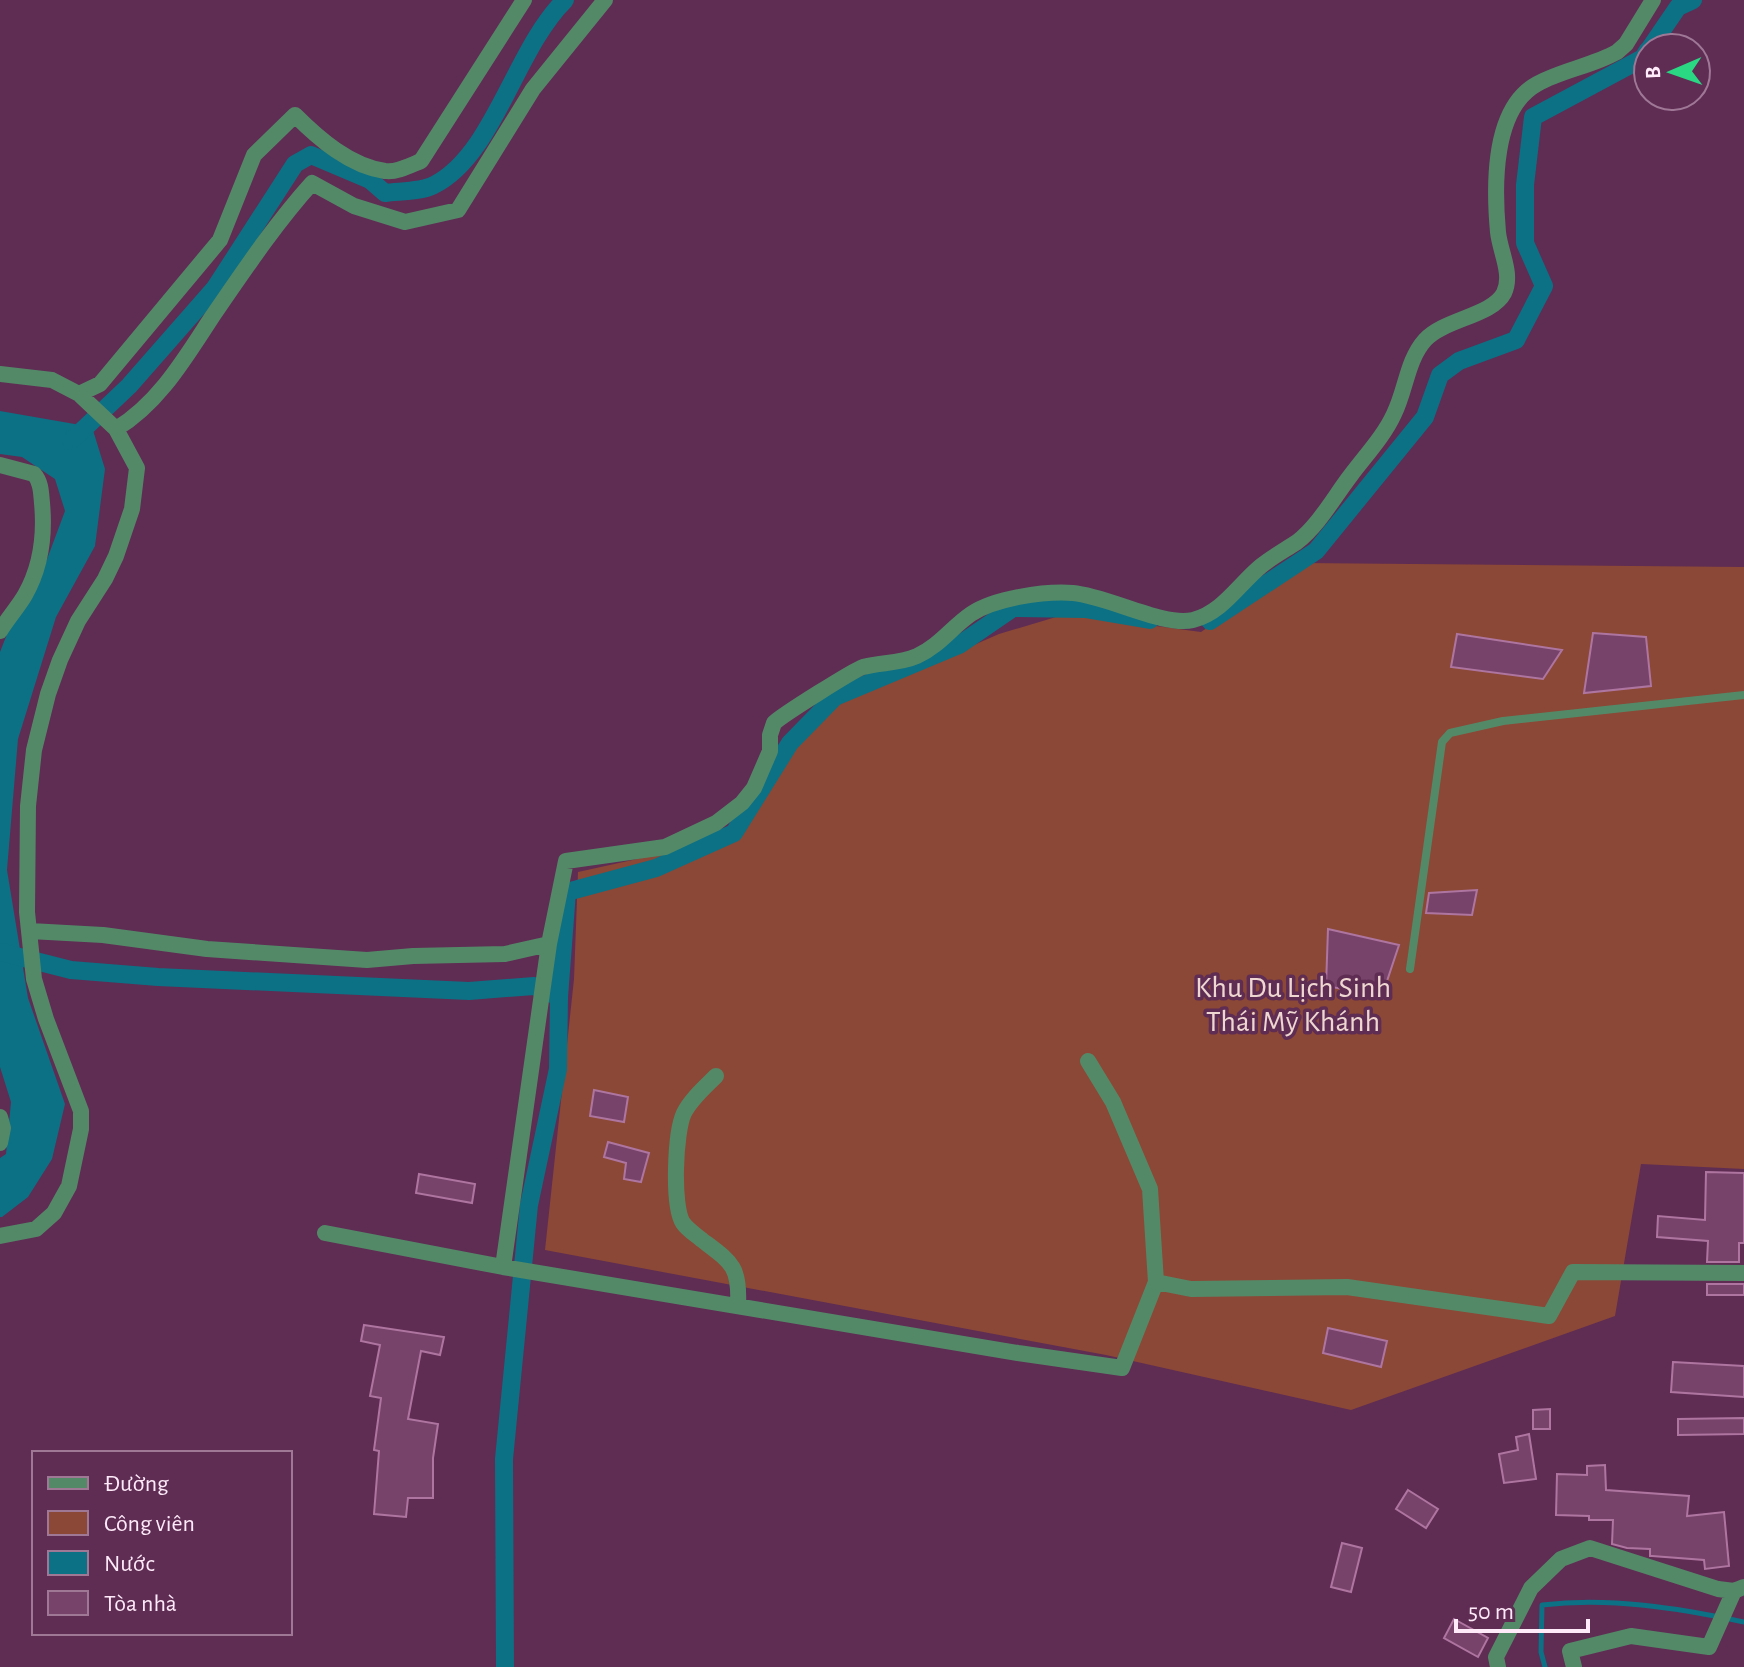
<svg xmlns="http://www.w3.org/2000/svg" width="1744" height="1667" viewBox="0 0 1744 1667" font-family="'Alegreya Sans',sans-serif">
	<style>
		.green { fill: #8b4836 }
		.water { fill: #0c7184 }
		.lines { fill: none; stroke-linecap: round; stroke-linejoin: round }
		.stream { stroke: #0c7184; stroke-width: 5 }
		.canal { stroke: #0c7184; stroke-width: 18 }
		.building { fill: #77436b; stroke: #ae75a0; stroke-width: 2 }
		.service { stroke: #548968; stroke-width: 8 }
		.minor { stroke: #548968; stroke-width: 16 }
		.labels { text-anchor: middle; stroke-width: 7; stroke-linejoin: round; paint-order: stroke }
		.park-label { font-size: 30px; fill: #efd7d1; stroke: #5f2c54 }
	</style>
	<rect width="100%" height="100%" fill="#5f2c54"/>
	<path class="green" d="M1300,563L1744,567V1169L1641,1164L1615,1316L1351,1410L1106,1355L545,1250L574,979L578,872L737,837L816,714L999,634L1066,614L1201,632Z"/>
	<path class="water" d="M0,411L92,427L105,469L95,546L56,617L18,739L7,870L28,998L65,1104L52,1159L28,1197L2,1217H0V1158L6,1154L11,1102L0,1067V652L9,629L37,586L65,511L55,479L22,457L0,454Z"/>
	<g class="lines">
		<path class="stream" d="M1545,1667L1541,1652L1542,1605C1610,1597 1678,1608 1744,1622"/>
		<path class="canal" d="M1650,48L1678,7L1693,0
			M71,441L129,386L215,288L295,164L311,155L370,180L385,193C399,191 421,192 434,185C494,155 515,49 565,0
			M1210,621L1316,551L1425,417L1440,375L1459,361L1516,340L1544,286L1525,243V185L1533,117L1643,58L1648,50
			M0,952L71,970L158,977L469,991L534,986L559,997L558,1069L529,1205L504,1459L505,1667
			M559,997L567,892L656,868L734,833L790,743L835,697L959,645L1013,608L1085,609L1150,620"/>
	</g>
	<path class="building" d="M1593,633L1646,637L1651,686L1584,693Z
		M1457,634L1562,650L1543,679L1451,667Z
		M1477,890L1472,915L1426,913L1429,893Z
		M1328,929L1399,945L1382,996L1326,986Z
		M594,1090L628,1097L624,1122L590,1116Z
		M608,1142L649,1153L641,1182L624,1179L626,1163L604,1157Z
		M1706,1172L1744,1173V1243H1739V1262H1707L1708,1241L1657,1237L1658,1216L1705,1220Z
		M419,1174L475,1184L472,1203L416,1193Z
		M1707,1284H1744V1295H1707Z
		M364,1325L444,1337L440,1355L421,1351L408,1419L438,1424L433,1458V1498H408L406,1517L374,1514L379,1451L374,1450L381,1398L370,1396L380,1345L361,1341Z
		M1328,1328L1387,1341L1381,1367L1323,1353Z
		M1673,1362L1744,1366V1397L1671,1392Z
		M1550,1409V1429H1533V1410Z
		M1744,1418V1434L1678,1435V1419Z
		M1529,1434L1536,1479L1504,1483L1499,1454L1518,1450L1516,1437Z
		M1605,1465L1606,1490L1689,1496L1687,1516L1724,1512L1729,1566L1705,1569L1704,1560L1652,1556H1650V1549L1627,1548L1612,1544L1613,1520H1589V1516L1556,1515L1557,1474L1587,1475V1466Z
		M1408,1490L1438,1509L1426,1528L1396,1509Z
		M1342,1543L1362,1548L1351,1592L1331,1587Z
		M1454,1619L1488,1638L1478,1657L1444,1638Z"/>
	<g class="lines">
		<path class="service" d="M1410,969L1442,742L1450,733L1503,721L1744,695"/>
		<path class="minor" d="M0,374L52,380L79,394L116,429L137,468L132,509L116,556L105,579L78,621L60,660L48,694L34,750L28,806L27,912L34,979L46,1019L81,1111V1129L69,1186L54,1213L36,1229L0,1236
			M79,394L100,384L220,240L254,155L295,115C319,139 350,166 385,171C396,173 411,165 421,161L524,0
			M116,429C159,403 185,358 212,317C243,272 275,224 312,183L354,206L405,222L458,210L533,89L605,0
			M0,465L34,474C41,482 41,492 42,503C45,535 41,567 25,595C18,607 8,618 0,631
			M30,931L103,935L207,949L367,960L413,956L505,954L549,944L566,861L665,847L716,823L742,803L754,788L770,751V735L774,723C782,715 854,670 863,667C881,662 899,664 917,656C939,646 952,627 971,614C995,598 1044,591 1073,593C1108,596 1163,627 1193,620C1222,613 1239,584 1261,566C1272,557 1285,550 1297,542C1319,525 1334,497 1351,475C1366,455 1384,436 1394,414C1406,390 1407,360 1425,340C1444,319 1492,316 1504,293C1513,274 1500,252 1498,232C1494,188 1492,109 1537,84C1562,70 1592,66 1617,52L1626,44L1653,0
			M716,1076C705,1087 691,1099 684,1113C675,1132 672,1206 683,1223C688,1230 696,1235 702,1240C731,1262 740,1266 738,1305
			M0,1117L3,1128L0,1143
			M325,1233L503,1267L1018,1353L1122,1368L1156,1282L1150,1189L1113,1102L1088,1061
			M503,1267L549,944
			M1156,1282L1191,1289L1347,1287L1549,1316L1573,1272L1744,1273
			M1498,1667L1496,1657L1531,1588L1561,1559L1590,1548L1718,1589L1734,1591L1744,1587
			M1574,1667L1570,1651L1631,1636L1709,1647L1734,1591"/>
	</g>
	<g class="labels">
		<g class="park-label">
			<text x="1293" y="997">Khu Du Lịch Sinh<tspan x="1293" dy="34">Thái Mỹ Khánh</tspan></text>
		</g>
	</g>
	<rect x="32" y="1451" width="260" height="184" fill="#5f2c54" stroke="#9f7896" stroke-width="2"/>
	<rect x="48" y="1477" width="40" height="12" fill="#548968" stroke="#9f7896" stroke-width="2"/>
	<text x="104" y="1491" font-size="24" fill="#feeaf8">Đường</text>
	<rect x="48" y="1511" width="40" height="24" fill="#8b4836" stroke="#9f7896" stroke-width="2"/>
	<text x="104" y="1531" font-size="24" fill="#feeaf8">Công viên</text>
	<rect x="48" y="1551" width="40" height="24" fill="#0c7184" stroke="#9f7896" stroke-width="2"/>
	<text x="104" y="1571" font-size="24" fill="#feeaf8">Nước</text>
	<rect x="48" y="1591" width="40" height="24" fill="#77436b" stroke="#9f7896" stroke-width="2"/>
	<text x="104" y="1611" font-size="24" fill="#feeaf8">Tòa nhà</text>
	<g transform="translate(1672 72) rotate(268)"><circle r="38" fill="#5f2c54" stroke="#9f7896" stroke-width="2"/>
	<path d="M0-6L14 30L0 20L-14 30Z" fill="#2ad884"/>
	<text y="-12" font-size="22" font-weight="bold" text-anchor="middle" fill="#feeaf8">B</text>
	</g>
	<path d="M1456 1619v12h132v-12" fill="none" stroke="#feeaf8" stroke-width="4"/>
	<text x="1468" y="1619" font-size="24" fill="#feeaf8" stroke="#5f2c54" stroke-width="6" paint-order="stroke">50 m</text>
</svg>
